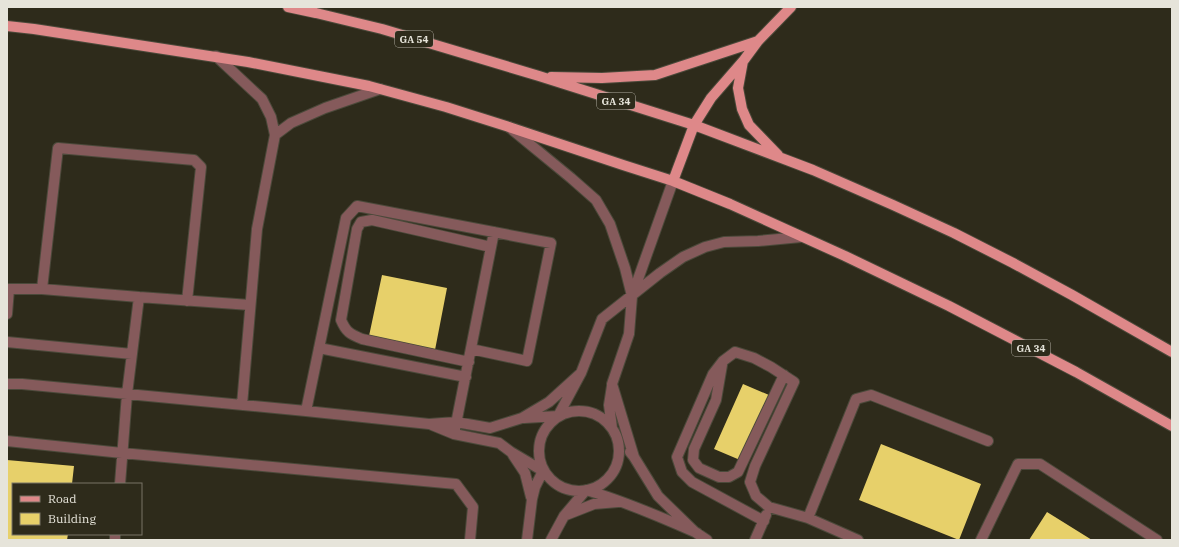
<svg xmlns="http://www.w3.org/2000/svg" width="1179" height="547" viewBox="0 0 1179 547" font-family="'IBM Plex Serif',serif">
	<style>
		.building { fill: #e7d06a }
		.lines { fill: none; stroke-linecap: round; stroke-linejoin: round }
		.minor-casing { stroke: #4b493a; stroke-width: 12 }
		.major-casing { stroke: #4b493a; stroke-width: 12 }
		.minor { stroke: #855a5b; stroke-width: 10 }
		.major { stroke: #de8889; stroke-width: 10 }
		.labels { text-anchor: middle; stroke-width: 4; stroke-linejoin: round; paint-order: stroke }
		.shield { fill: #2e2b1b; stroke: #afaca1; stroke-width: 1 }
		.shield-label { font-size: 10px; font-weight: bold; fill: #e6e4da }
	</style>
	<rect width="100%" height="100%" fill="#2e2b1b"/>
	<path class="building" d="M382,275L447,288L435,350L369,336Z
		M743,384L769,395L740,460L714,449Z
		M881,444L981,484L959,540L859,500Z
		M7,460L74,466L72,484H13V534H68L67,540H7Z
		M1047,512L1092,540H1029Z"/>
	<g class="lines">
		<defs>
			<path id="minor" d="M216,56L262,99L271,117L275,135L257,229L242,405
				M509,127L571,178L596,200L610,224L625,268L632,296L629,334L612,384L634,457
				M275,135L291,123L325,108L380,89
				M42,289L139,297
				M632,296L673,181
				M7,314L9,289H42L58,148L194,160L201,167L187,301
				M7,342L132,354
				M319,348L466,377
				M469,362L362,339C350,334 346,332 341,320L357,229L361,222L372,220L491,247
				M722,365L716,400L694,449L693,460L699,468L719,477H729L738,472L784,375
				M7,384H22L306,411L429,424L456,422L490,428L522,418L549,402L581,373
				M539 451a40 40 0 1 1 80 0a40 40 0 1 1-80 0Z
				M306,411L346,218L357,206L551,243L527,361L471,349
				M524,418L558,416L581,373L602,319L660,273L683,257L705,247L724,242L758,241L801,237
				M432,425L454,434L499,443L511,452L543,471L535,487L532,499L527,540
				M612,428L609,405L612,386
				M454,434L494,232
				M7,441L122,453L456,484L473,507L470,540
				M630,452L634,457L658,496L695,532L707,540
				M513,455L525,473L531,497
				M120,484L127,394L139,297L250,305
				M566,515L594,504L618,502
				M808,518L856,399L871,395L988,441
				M764,521L692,482L682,472L677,457L713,374L723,361L735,352L754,358L771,367L794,382L755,466L750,482L756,496L769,507L808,518L858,540
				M115,540V534
				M551,540L564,516L586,490C624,501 661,517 697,533
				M755,540L766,515
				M981,540L1018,464H1040L1157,540"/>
			<path id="major" d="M288,7L316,13L382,29L539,76L694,125L813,170L893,205L954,233L1013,263L1072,295L1172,352
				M7,26L34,29L248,62L369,86L446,107L506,126L623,165L673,181L730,204L845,256L949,306L1076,372L1172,426
				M743,61L738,88L742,109L749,125L778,155
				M551,77L602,78L655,75L758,41
				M673,181L694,125L711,98L744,60L758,41L791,7"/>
		</defs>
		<use href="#minor" class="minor-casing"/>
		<use href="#major" class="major-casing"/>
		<use href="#minor" class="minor"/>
		<use href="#major" class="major"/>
	</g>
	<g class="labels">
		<g class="shield">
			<rect x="395" y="31" width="38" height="16" rx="3"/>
			<rect x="597" y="93" width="38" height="16" rx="3"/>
			<rect x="1012" y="340" width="38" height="16" rx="3"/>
		</g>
		<g class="shield-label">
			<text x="414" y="43">GA 54</text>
			<text x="616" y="105">GA 34</text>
			<text x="1031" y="352">GA 34</text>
		</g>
	</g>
	<rect width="1179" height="547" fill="none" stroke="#e6e4da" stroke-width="16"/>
	<rect x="12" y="483" width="130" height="52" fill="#2e2b1b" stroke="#787567"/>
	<rect x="20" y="496" width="20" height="6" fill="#de8889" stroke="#787567"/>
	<text x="48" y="503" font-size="12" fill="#e6e4da">Road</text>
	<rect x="20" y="513" width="20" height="12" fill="#e7d06a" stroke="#787567"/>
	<text x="48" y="523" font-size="12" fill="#e6e4da">Building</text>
</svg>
